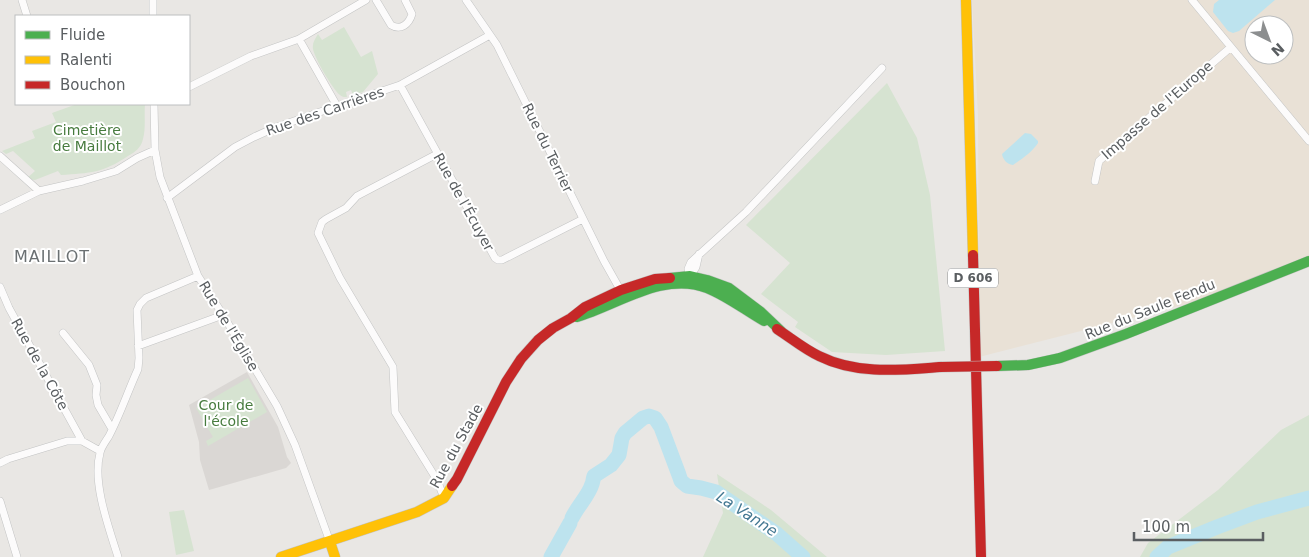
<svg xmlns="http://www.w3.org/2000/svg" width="1309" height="557" viewBox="0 0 1309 557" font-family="'DejaVu Sans',sans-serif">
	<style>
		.commercial { fill: #e9e1d6; fill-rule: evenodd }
		.education { fill: #dad7d4 }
		.green { fill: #d6e3d1 }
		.water { fill: #bde3ee }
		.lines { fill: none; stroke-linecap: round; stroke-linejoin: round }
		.river { stroke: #bde3ee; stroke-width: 15 }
		.street-casing { stroke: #c3c4c4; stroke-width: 8 }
		.fast-casing { stroke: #c3c4c3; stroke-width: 11 }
		.slow-casing { stroke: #c3c4c3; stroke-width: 11 }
		.jam-casing { stroke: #c3c4c3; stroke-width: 11 }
		.street { stroke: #fcfbfb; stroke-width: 7 }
		.fast { stroke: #4caf50; stroke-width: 10 }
		.slow { stroke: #ffc107; stroke-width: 10 }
		.jam { stroke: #c62828; stroke-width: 10 }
		.jam-bridge-casing { stroke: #c3c4c3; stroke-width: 11; stroke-linecap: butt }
		.jam-bridge { stroke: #c62828; stroke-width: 10 }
		.labels { text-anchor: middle; stroke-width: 4; stroke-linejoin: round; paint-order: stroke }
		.shield { fill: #fff; stroke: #8c8e90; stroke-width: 1 }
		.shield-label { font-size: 12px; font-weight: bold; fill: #5a5e61 }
		.street-label { font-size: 14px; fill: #5a5e61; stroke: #fff }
		.park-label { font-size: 14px; fill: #477b3e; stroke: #fff }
		.water-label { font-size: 15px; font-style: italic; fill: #447892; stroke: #fff }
		.quarter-label { font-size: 16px; letter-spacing: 1px; fill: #6b7072; stroke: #fff }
	</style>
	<rect width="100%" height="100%" fill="#e9e7e4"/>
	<path class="commercial" d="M972,0H1309V263L1242,290L979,357L978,115ZM1254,25H1284V55H1254Z"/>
	<path class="education" d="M247,372L278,427L287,457L291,463L286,468L209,490L200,460L199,442L189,405Z"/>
	<path class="green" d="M344,27L361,57L372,51L378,74L363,92L353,95L351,90L346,92L347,97C343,97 343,97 340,95C333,90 314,57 313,49C312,43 315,39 318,34L322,40Z
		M887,83L917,138L930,195L945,351L886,355L832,352L795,327L798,322L761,294L790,263L746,225Z
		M77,104H145C144,115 146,128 143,139C141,148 135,152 128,156C103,173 90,173 61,175L58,171L35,180L26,179L35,171L13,151L6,154L2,151L35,138L32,131L56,122L52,113Z
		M248,378L267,412L208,446L206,441L213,437L196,408Z
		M1309,415V557H1140L1148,543L1218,490L1281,430Z
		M717,474L771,510L827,557H703L723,513Z
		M184,510L194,551L176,555L169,512Z"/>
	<path class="water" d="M1219,0H1275L1239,31L1233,33L1228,31L1213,12L1214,4Z
		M1025,133L1031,134L1038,141V143C1032,152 1022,159 1013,165C1007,164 1003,160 1002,154Z"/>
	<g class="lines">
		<path class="river" d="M572,518C577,507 589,495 592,484C593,482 593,479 594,476L611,465L619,455L622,438L625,433L643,418L649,416L655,418L661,427L679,475L681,481L687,486L701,488L716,492L777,534L803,557
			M551,557L570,523
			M1157,557L1168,547L1217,527L1257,512L1309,498"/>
		<defs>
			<path id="street" d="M22,0L27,16
				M153,0V16
				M376,0L391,25C401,31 409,24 412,14L405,0
				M466,0L497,45L604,261L622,293
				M1192,0L1309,141
				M299,39L337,106
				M400,85L495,258L498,260H502L583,219
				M189,87L251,56L299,39L366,0
				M154,104L155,150L160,177L198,276L223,315L277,406L295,445L330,542
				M437,154L357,196L346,208L326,219L322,222L318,233L340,278L393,367L395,412L437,480L444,498
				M0,156L39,191
				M1095,181L1099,161L1231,47
				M167,198L235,147L254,137L274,128L337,106L400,85L490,35
				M0,210L39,191L83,181L116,171L137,158L155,150
				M690,276L688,269L691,262L746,212L882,68
				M689,278L696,267L699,254
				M0,287L9,308L82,441
				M63,333L89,365L97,385L96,395L98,405L112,429
				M138,346L223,315
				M0,463L8,459L67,441H82L100,451
				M0,501L17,557
				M118,557C109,528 92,483 100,453C101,447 106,441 109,436C120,415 128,391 138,369L139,358L137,310L140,304L146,298L198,276"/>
			<path id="fast" d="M670,278L690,276L707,280L729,288L761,312L781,331
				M577,317C618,305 663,271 707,288C727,296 745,310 764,321
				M997,366L1028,365L1060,358L1126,334L1309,261"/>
			<path id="slow" d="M966,0L973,255
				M330,542L335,557
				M281,557L417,512L444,498L452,486"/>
			<path id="jam" d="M973,255L981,557
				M777,329C791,338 804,349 819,356C857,375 900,370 940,367
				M452,486L457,479L506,382L521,359L538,340L553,328L571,318L585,307L621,290L655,279L670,278"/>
		</defs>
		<use href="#street" class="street-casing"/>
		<use href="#fast" class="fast-casing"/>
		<use href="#slow" class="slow-casing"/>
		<use href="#jam" class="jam-casing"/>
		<use href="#street" class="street"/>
		<use href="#fast" class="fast"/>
		<use href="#slow" class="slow"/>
		<use href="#jam" class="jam"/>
		<defs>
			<path id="jam-bridge" d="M940,367L997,366"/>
		</defs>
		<use href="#jam-bridge" class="jam-bridge-casing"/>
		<use href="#jam-bridge" class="jam-bridge"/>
	</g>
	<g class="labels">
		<rect class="shield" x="948" y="268.5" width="50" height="19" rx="4"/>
		<g class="shield-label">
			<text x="973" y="282">D 606</text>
		</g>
		<g class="street-label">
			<text transform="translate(1157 110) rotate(-41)" y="5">Impasse de l'Europe</text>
			<text transform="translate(325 111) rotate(-19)" y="5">Rue des Carrières</text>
			<text transform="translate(548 148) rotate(64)" y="5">Rue du Terrier</text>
			<text transform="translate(464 202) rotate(61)" y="5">Rue de l’Écuyer</text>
			<text transform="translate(1150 309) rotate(-22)" y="5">Rue du Saule Fendu</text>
			<text transform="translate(229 326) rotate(59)" y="5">Rue de l'Église</text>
			<text transform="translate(40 364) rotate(61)" y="5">Rue de la Côte</text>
			<text transform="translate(456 446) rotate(-61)" y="5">Rue du Stade</text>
		</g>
		<g class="park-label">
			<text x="87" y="135">Cimetière<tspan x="87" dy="16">de Maillot</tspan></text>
			<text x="226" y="410">Cour de<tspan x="226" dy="16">l'école</tspan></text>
		</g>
		<g class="water-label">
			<text transform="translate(747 514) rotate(33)" y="5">La Vanne</text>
		</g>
		<g class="quarter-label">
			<text x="52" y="262">MAILLOT</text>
		</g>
	</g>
	<rect x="15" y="15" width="175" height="90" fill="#ffffff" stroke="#bdbfc0"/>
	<rect x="25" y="31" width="25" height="8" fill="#4caf50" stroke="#bdbfc0"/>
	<text x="60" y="40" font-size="15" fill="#5a5e61">Fluide</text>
	<rect x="25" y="56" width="25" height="8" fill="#ffc107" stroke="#bdbfc0"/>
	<text x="60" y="65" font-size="15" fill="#5a5e61">Ralenti</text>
	<rect x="25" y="81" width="25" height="8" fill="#c62828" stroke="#bdbfc0"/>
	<text x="60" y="90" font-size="15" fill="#5a5e61">Bouchon</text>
	<g transform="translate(1269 40) rotate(138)"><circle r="24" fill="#ffffff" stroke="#bdbfc0"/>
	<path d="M0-4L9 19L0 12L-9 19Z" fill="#8c8e8f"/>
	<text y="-8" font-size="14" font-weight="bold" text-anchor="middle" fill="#5a5e61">N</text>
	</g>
	<path d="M1134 532v8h129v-8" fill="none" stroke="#5a5e61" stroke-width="2.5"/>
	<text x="1142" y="532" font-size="15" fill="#5a5e61" stroke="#ffffff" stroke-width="4" paint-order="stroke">100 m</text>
</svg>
